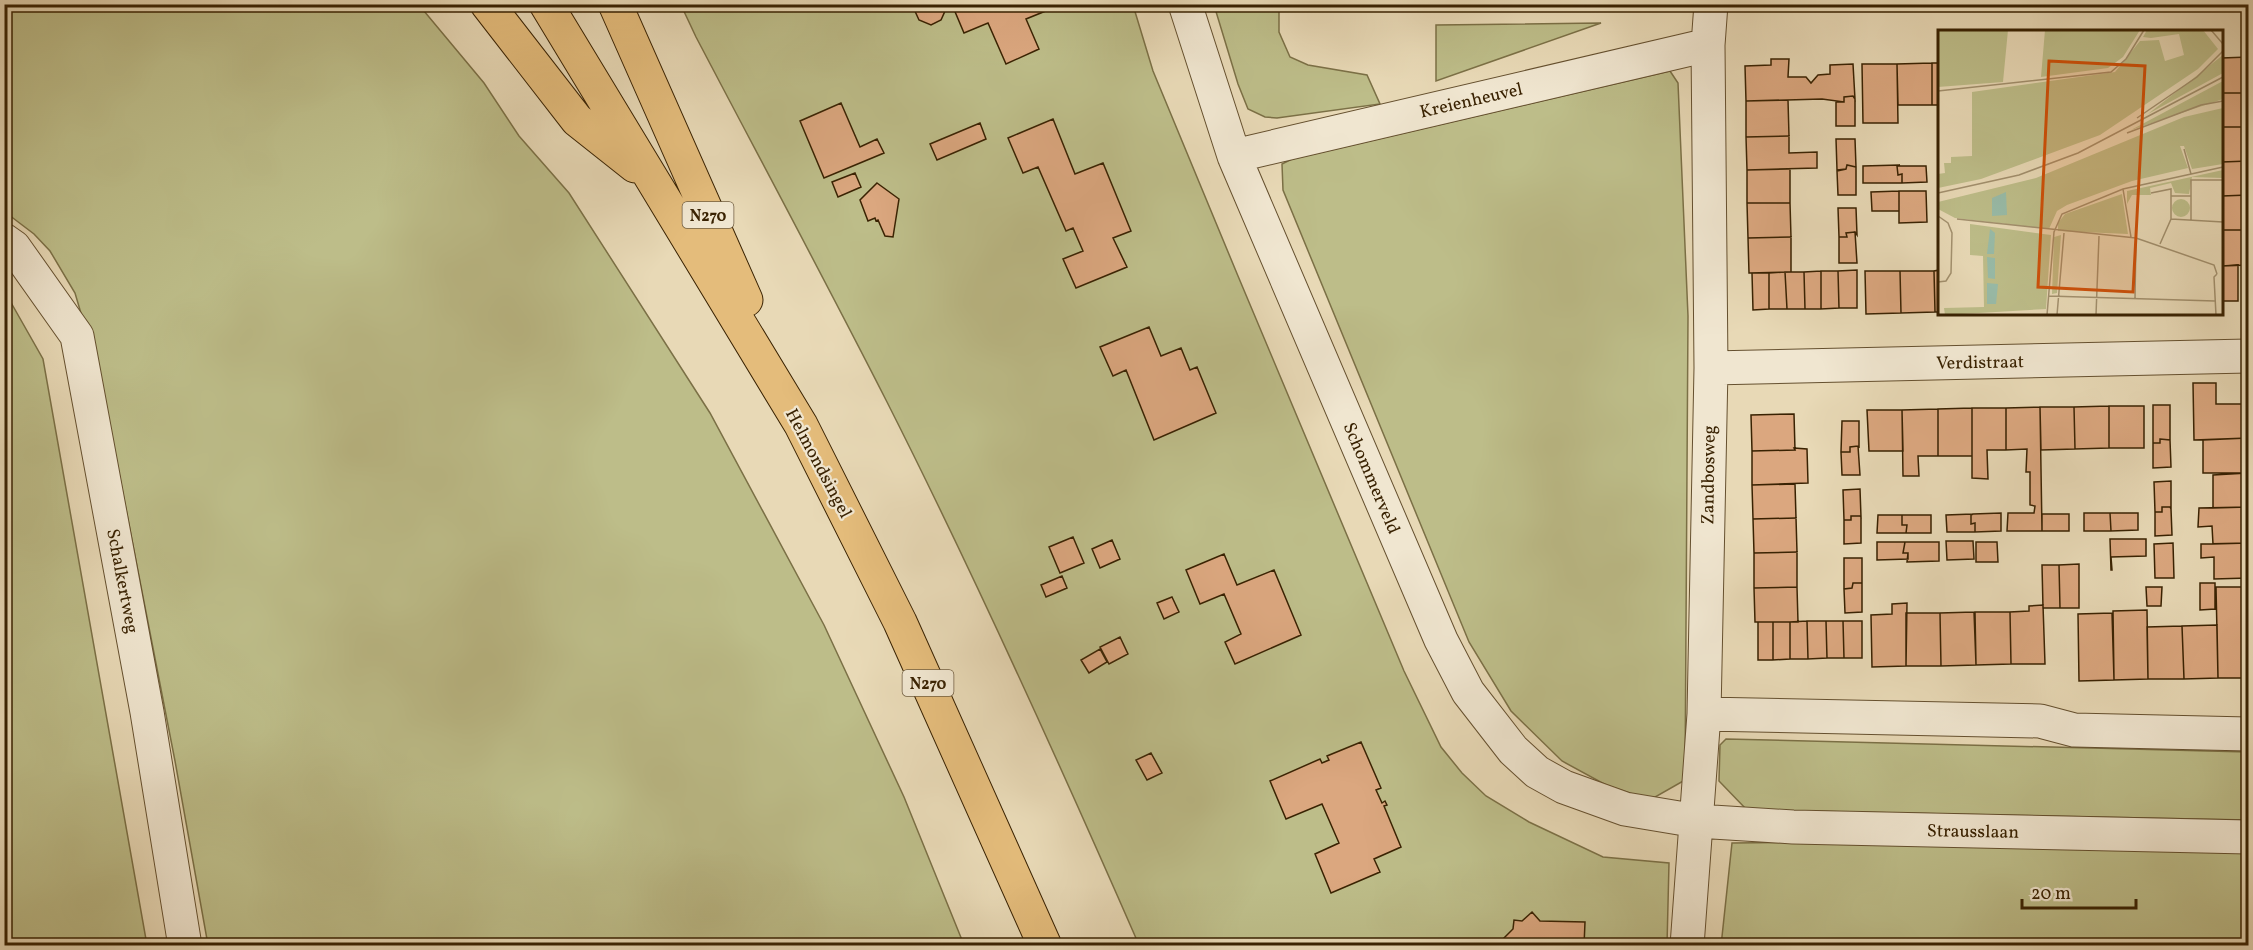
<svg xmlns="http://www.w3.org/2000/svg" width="2253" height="950" viewBox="0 0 2253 950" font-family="Vollkorn,serif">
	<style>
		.green { fill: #bdbd89; stroke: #7b7046; stroke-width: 1.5 }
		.building { fill: #dba77f; stroke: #392202; stroke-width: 1.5 }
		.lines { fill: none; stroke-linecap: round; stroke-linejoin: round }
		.minor-casing { stroke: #65502f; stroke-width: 35 }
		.primary-casing { stroke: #392202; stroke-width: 35 }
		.minor { stroke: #f0e6d0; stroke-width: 33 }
		.primary { stroke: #e4bc7b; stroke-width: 33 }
		.labels { text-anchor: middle; stroke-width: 4.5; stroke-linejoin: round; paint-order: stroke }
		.shield { fill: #f0e6d0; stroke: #705d40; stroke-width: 1.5 }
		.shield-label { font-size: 16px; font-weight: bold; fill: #392202 }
		.street-label { font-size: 18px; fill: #392202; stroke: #f0e6d0 }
		.inset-road { fill: none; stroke: #a2906e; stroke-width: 1.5 }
		.view { fill: #ce510a; fill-opacity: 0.15; stroke: #ce510a; stroke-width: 3 }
		.inset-edge { fill: none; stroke: #392202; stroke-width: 3 }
	</style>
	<rect width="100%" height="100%" fill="#e8d9b6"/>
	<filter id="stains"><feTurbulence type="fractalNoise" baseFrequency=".00333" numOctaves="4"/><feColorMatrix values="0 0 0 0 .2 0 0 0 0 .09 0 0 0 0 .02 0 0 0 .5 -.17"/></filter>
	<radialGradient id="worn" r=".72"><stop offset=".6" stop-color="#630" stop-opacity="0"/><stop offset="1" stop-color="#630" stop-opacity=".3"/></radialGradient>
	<path class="green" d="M4,5H419L484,83L519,136L569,193L710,413L824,625L904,797L964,945H208L175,761L101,381L75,293L50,251L34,234L5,212Z
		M681,5H1133L1153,71L1238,276L1404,671L1441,747L1462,773L1486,796L1529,822L1603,857L1669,863L1667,945H1139C1059,762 977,580 887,402C825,280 760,159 696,37Z
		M1214,5H1279V32L1290,57L1308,65L1367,75L1380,104L1277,118L1265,117L1248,109L1238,84Z
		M1601,23L1436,81V25Z
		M1670,71L1678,83L1688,316L1685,780L1650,800L1606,785L1562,761L1511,711L1469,642L1283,190L1282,164L1292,159Z
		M5,292L43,359L147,945H5Z
		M1726,739L2248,752V820L1747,810L1719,781L1720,745Z
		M1811,842L2248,850V945L1721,946L1732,843Z"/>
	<path class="building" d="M916,4H1057L1058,6L1026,19L1039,49L1006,64L988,23L964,33L953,7L946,9L941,20L931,25L919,20L914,9Z
		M2248,57V93H2222V58Z
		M1771,59H1789L1788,77H1806L1811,83L1818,75L1830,74V65L1853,64L1855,99L1853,96L1844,97V102L1822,99L1746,101L1745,66L1771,65Z
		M1932,63H1940V105H1932Z
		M1932,63V105H1898L1897,64Z
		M1862,64H1897L1898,123H1863Z
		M2222,93H2248V127H2222Z
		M1853,96L1855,99V126H1836V102H1844V97Z
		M1788,100L1789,136L1746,137V101Z
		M841,103L860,147L877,139L884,153L824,178L800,121Z
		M1053,119L1075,174L1103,163L1131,231L1113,238L1127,267L1076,288L1063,259L1083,251L1073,228L1066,231L1038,167L1023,173L1008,138Z
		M980,123L986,139L937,160L930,144Z
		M2222,127H2248V161L2222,162Z
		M1789,136V153L1817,152V168L1747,170L1746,137Z
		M1836,139H1855L1856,167L1847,165L1846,169L1837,170Z
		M2248,161V195L2222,196V162Z
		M1847,165L1856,167V195H1838L1837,171L1846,169Z
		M1900,165L1897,166L1898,175L1902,174V183H1863V166Z
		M1897,166H1926L1927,182L1902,183V174L1898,175Z
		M1790,169V203H1747V170Z
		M855,173L861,187L838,197L832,182Z
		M877,183L899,199L893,237L885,236L878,220L876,221L875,218L868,221L860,200Z
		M1899,191H1926L1927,222L1899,223Z
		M1899,191V211H1872L1871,192Z
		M2248,195V230H2222V196Z
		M1747,203H1790L1791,237L1748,238Z
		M1838,208H1856L1857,235L1855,232L1846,233L1847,237H1839Z
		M2222,230H2248V265L2222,266Z
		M1855,232L1857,263H1839V237H1847L1846,233Z
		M1791,237V272L1749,273L1748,238Z
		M2238,265V301H2222V266Z
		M1857,270V308H1839L1838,271Z
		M1940,270V312H1935L1934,271Z
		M1821,271H1838L1839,308L1821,309Z
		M1821,271V309H1805L1804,272Z
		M1865,271H1900L1901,313L1866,314Z
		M1900,271H1934L1935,312L1901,313Z
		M1785,272L1787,309H1769V273Z
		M1785,272H1804L1805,309H1787Z
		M1752,273H1769V309L1753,310Z
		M1149,327L1161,356L1181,348L1190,370L1197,367L1216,413L1154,440L1126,370L1113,376L1100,347Z
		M2193,383H2216V404H2248V438L2194,440Z
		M2153,405H2170V440L2160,439V443H2153Z
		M2109,406H2144V448H2109Z
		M2109,406V448L2075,449L2074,407Z
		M2040,407H2074L2075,449L2041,450Z
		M2040,407L2042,531H2007L2008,513H2034L2035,506L2030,505V472H2026L2027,449L2006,450V408Z
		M1972,408V456H1938V409Z
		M1972,408H2006V450H1987L1988,479L1972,478Z
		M1938,409V456H1918L1919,476H1903L1902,410Z
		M1867,410H1902L1903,451H1869Z
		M1794,414L1795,450L1752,451L1751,415Z
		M1842,421H1859V448L1858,446L1850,447V452H1841Z
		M2248,438V473H2203V440Z
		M2160,439L2170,440L2171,467L2153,468V443H2160Z
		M1858,446L1860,475H1842L1841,452H1850V447Z
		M1794,448L1807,449L1808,483L1752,485V451L1795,450Z
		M2248,473V507L2213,508V475Z
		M2171,481V509L2170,507H2162V512H2155L2154,482Z
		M1795,484L1796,518L1753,519L1752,485Z
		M1860,489L1861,517L1860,516H1851V520H1844L1843,490Z
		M2162,507H2170L2171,509L2172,535L2155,536V512H2162Z
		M2248,507V543L2213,544L2212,526L2198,527L2199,508Z
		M2001,513V531L1975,532V523L1971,524V515L1973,514Z
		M2084,513H2110L2111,531H2084Z
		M2110,513H2138V530L2111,531Z
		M1973,514L1971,515V524L1975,523V532H1947L1946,515Z
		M2042,514H2069V531H2042Z
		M1878,515H1902V525H1907L1906,533H1877Z
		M1902,515H1931V533H1906L1907,525H1902Z
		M1851,516H1860L1861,517V543L1844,544V520H1851Z
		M1796,518L1797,552L1754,553L1753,519Z
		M1073,537L1084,563L1060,573L1049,547Z
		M2110,539H2146V556L2111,557L2112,570H2111Z
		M1112,540L1120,559L1100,568L1092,549Z
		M1946,541H1973L1974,559L1947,560Z
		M1877,542H1905L1903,553H1908V559L1877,560Z
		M1905,542H1939V561L1907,562L1908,553H1903Z
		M1976,542H1997L1998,562H1976Z
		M2173,543L2174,578H2155L2154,544Z
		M2248,543V578L2214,579V557L2201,558V544Z
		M1797,552V587L1754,588V553Z
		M1224,554L1237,585L1274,570L1301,635L1235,664L1225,642L1241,634L1224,594L1200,604L1186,570Z
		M1844,558H1862V583H1853L1852,588L1844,589Z
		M2079,564V608H2060L2059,565Z
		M2042,565H2059L2060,608H2043Z
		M1062,576L1067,588L1046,597L1041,585Z
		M1853,583H1862V612L1845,613L1844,589L1852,588Z
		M2200,583H2215V609L2200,610Z
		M1797,587L1798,622H1755L1754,588Z
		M2146,587H2162L2161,606H2147Z
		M2216,587H2248V678H2218Z
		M1172,597L1179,612L1164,619L1157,603Z
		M1907,603L1906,666L1872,667L1871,615L1892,614V604Z
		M2043,605L2045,664H2011L2010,612L2029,611V606Z
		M2147,610L2148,679L2114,680L2113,611Z
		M1974,612L1976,665L1941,666L1940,613Z
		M1975,612H2010L2011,664L1976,665Z
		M1906,613H1940L1941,666H1906Z
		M2112,613L2114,680L2079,681L2078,614Z
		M1807,621H1826L1827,658L1808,659Z
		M1807,621L1808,659H1790V622Z
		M1826,621H1843L1844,658H1827Z
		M1843,621H1862V658H1844Z
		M1758,622H1773V660H1758Z
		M1773,622H1790V659L1773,660Z
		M2217,625L2218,678L2184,679L2182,626Z
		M2182,626L2184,679H2148L2147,627Z
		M1120,637L1128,654L1109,664L1100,647Z
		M1100,649L1107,662L1089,673L1081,660Z
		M1361,742L1381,788L1376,790L1382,803L1385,801L1387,805L1384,806L1401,847L1374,859L1380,872L1331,893L1315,854L1339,843L1322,804L1286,819L1270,781L1320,759L1322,763L1329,760L1327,756Z
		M1151,753L1162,773L1147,780L1136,760Z
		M1532,912L1540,921L1585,922L1584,946H1496L1513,929L1514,920L1522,921Z
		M1812,941L1865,942V946H1812Z"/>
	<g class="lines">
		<defs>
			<path id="minor" d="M1185,4L1234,156L1441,640L1468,692L1513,750L1537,772L1564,787L1625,809L1697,821L1793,827L2248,837
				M1234,156L1708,45
				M4,240L14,247L77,336L147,712L185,946
				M1711,368L2248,356
				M1704,714L2040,721L2074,730L2248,734
				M1687,946L1704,714L1711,368L1708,45L1711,4"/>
			<path id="primary" d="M487,4L577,120L635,166
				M546,4L801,425L900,622L1045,946
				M615,4L746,300"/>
		</defs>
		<use href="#minor" class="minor-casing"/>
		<use href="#primary" class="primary-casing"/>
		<use href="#minor" class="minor"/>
		<use href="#primary" class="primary"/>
	</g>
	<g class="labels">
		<g class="shield">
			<rect x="682.5" y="202" width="51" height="26" rx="4.5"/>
			<rect x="902.5" y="670" width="51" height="26" rx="4.5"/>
		</g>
		<g class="shield-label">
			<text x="708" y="221">N270</text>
			<text x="928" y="689">N270</text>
		</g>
		<g class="street-label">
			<text transform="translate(1471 100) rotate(-13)" y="6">Kreienheuvel</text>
			<text transform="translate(1980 362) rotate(-1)" y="6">Verdistraat</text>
			<text transform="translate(819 463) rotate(62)" y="6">Helmondsingel</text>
			<text transform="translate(1708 475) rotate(-89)" y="6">Zandbosweg</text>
			<text transform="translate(1372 478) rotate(67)" y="6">Schommerveld</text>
			<text transform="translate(123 581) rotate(79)" y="6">Schalkertweg</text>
			<text transform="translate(1973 831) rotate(1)" y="6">Strausslaan</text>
		</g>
	</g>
	<g transform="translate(1938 30)">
		<rect width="285" height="285" fill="#e8d9b6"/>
		<path d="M0,0H70L65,52L0,57ZM107,0H202L185,27L170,38L103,47ZM209,0H265L280,19L260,39L162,105L43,149L0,158V144L7,143L6,133H13V127L34,126V62L177,42L202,11L221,10L227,31L246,25L241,4L213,8L205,7ZM285,25V43L210,84ZM285,51V69L193,100ZM285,78V134L254,139L246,116H242L250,138L194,151L129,175L119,181L111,199L17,188L0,179V172L98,148L246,87ZM285,140V148L254,147L251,164L237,163L233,153L212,158L213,165H194L189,174V161ZM184,164L190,204L120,201V193L127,184ZM234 178a9 9 0 1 1 18 0a9 9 0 1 1-18 0ZM32,194L113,205L108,279L7,285L6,278L46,277L45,226L32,225ZM123,205L119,263L114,264L116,207Z" fill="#bdbd89"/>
		<path d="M68,162L69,185L54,186V168ZM52,199L57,203L56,224H49ZM49,227L57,228V249L50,248ZM49,253L60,254L58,274H49Z" fill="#98bba8"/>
		<path class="inset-road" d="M273,0L285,14M0,61L173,42L188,29L206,0M199,88L259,47L285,21M189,103L263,75L285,71M246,119L253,144M185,159L193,207M0,163L81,145L140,123L285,47M213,163L233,159V166H253M0,186L10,193L14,203L13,243L8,251L0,252M19,189L198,208L276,235L279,244M233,189L285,192M253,190V150H285M222,214L233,189V166M110,266L277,271M197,269L198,208M109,285L116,202L124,184L185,159L285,137M119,285L126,203M158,285L161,206M278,285L276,247L279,244"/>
		<path class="view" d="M111,31L207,36L195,262L100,257Z"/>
		<rect width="285" height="285" class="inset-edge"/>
	</g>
	<rect width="2253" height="950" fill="none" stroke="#e8d9b6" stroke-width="24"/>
	<rect x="6" y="6" width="2241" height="938" fill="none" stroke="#392202" stroke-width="3"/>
	<rect x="12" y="12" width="2229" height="926" fill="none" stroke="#392202" stroke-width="1.5"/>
	<path d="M2022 899v9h114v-9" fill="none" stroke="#392202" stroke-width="3"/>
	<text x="2031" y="899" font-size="18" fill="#392202" stroke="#f0e6d0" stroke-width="4.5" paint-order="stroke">20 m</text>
	<rect width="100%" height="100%" filter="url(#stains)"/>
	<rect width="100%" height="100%" fill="url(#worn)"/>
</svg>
